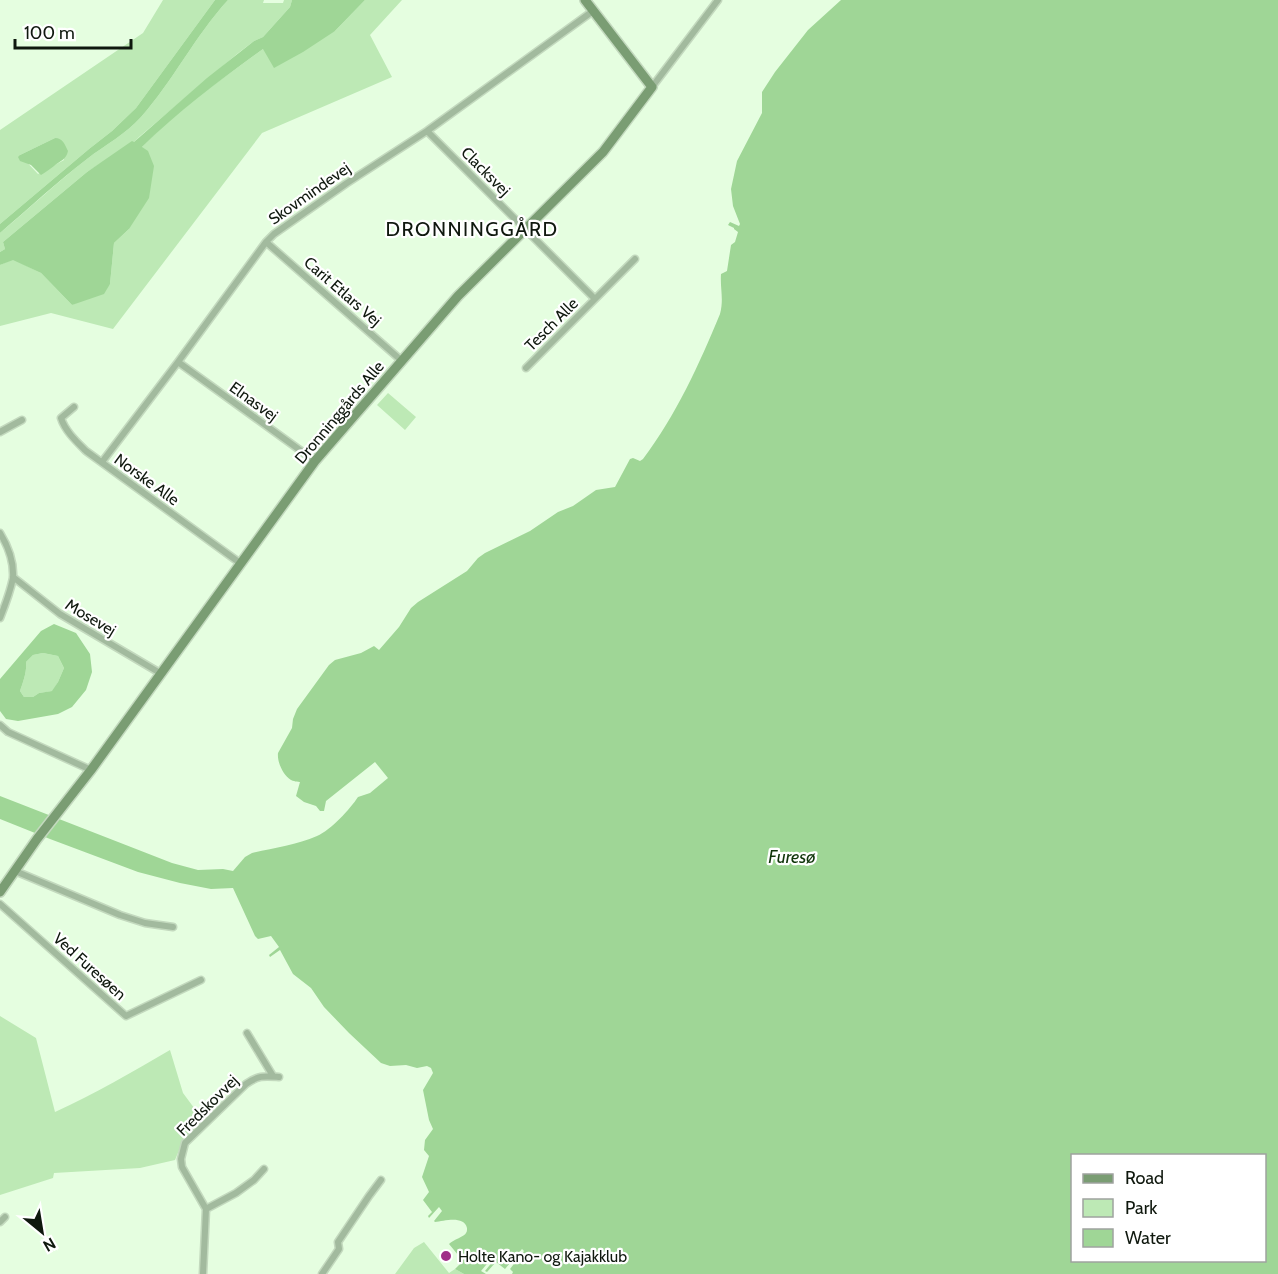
<svg xmlns="http://www.w3.org/2000/svg" width="1278" height="1274" viewBox="0 0 1278 1274" font-family="Cabin,sans-serif">
	<style>
		.green { fill: #bde9b5; fill-rule: evenodd }
		.water { fill: #9fd696; fill-rule: evenodd }
		.pier { fill: #e5fee0 }
		.lines { fill: none; stroke-linecap: round; stroke-linejoin: round }
		.street-casing { stroke: #c3d9be; stroke-width: 9 }
		.secondary-casing { stroke: #c3d9be; stroke-width: 12 }
		.street { stroke: #a2ba9e; stroke-width: 6 }
		.secondary { stroke: #7a9d73; stroke-width: 9 }
		.poi-dot { fill: #a02d88; stroke: #fff; stroke-width: 2 }
		.labels { text-anchor: middle; stroke-width: 4.5; stroke-linejoin: round; paint-order: stroke }
		.street-label { font-size: 16px; fill: #0f180e; stroke: #fff }
		.poi-label { font-size: 16px; fill: #0f180e; stroke: #fff; text-anchor: start }
		.water-label { font-size: 18px; font-style: italic; fill: #10350a; stroke: #fff }
		.quarter-label { font-size: 20px; letter-spacing: 1.5px; fill: #0f180e; stroke: #fff }
	</style>
	<rect width="100%" height="100%" fill="#e5fee0"/>
	<path class="green" d="M163,0H215L136,108L112,131L89,149L0,224V130L143,33ZM55,138L64,160L38,174L20,155Z
		M228,0H264L263,3H283L284,0H292L290,7L263,37L254,41L237,54L139,137L134,142L87,172L3,242L5,249L0,252V233C29,209 57,182 87,159C105,145 126,134 141,117C173,81 195,36 228,0Z
		M365,0H402L370,35L392,77L262,133L113,329L51,313L0,326V265L13,259L41,273L72,305L110,284L114,243L129,229L142,147L165,124L200,95L263,49L335,31Z
		M388,393L416,417L405,430L377,405Z
		M43,653L58,656L64,668L58,682L53,691L39,693L33,697H24L20,691C23,682 27,672 26,662L33,655Z
		M0,1016L36,1038L55,1112C95,1094 132,1072 170,1050L183,1093L203,1120L182,1143L175,1160L140,1168L54,1173L53,1178L0,1195Z
		M424,1242L449,1273L455,1269L464,1274H395L414,1248Z"/>
	<path class="water" d="M215,0H228C195,36 173,81 141,117C126,134 105,145 87,159C57,182 29,208 0,233V224L89,149L112,131L136,108Z
		M292,0H365L335,31L303,52L274,68L263,49C220,80 180,110 142,147L148,151L154,166L149,198L129,229L114,243L110,284L104,294L72,305L41,273L13,260L0,265V252L5,249L3,242L87,172L132,141L134,142L207,78L254,41L263,37L290,7Z
		M841,0H1278V1274H464L455,1269L463,1261L449,1244C453,1240 465,1236 466,1233C467,1232 467,1230 467,1228C464,1215 444,1221 435,1222L434,1221L442,1211L439,1207L429,1218L428,1216L432,1212L423,1200L429,1192L422,1177L429,1156L424,1150L425,1140L433,1129L429,1120L423,1090L433,1073L431,1068L427,1066L417,1068L406,1065L390,1066L381,1063L349,1033L324,1007L311,988L293,974L280,950L270,957L269,955L279,947L271,936L258,939L255,936L233,888L211,889L180,883L138,872L50,839L0,819V796L172,863L198,870L223,869L233,871L245,857L252,853C273,848 297,845 317,836C331,830 350,809 358,797L370,793L388,778L375,762L326,801L324,811H320L316,806L304,802L296,796L300,782C299,782 292,781 291,780C283,775 277,762 278,753L292,728L293,719L297,709L329,665L335,660L361,653L374,646L379,650L399,627L411,608L418,602L467,571L478,558L485,553L530,531L558,512L573,506L596,490L615,487L630,459L633,458L640,461L643,459C676,415 699,365 720,314C724,299 720,289 721,274L727,271L731,245L735,242L738,232L734,229V228L728,225L730,222L739,226L740,224L733,206L731,189L737,161L762,113V92L775,72L808,30ZM1072,1156H1264V1260H1072Z
		M55,138C63,138 65,145 68,151C66,160 61,160 54,166C50,169 46,172 41,175L31,165L20,161L18,157L20,155Z
		M54,624L76,633L90,654L92,672L86,690L72,707L58,714L18,721L6,719L0,711V679L41,631ZM43,653L58,656L64,668L58,682L52,691L39,693L33,697H24L20,691C23,682 27,672 26,662L33,655Z"/>
	<path class="pier" d="M522,1249L524,1251L510,1269L513,1272L512,1274H486L481,1271L491,1259L493,1261L485,1271L487,1272L496,1262L505,1269Z"/>
	<g class="lines">
		<defs>
			<path id="street" d="M652,87L718,0
				M427,131L595,299
				M266,242L402,361
				M178,362L315,461
				M526,368L635,259
				M74,407L61,418C65,431 77,442 86,451L240,563
				M0,432L22,420
				M102,462L178,362L266,242L274,234L347,183L427,131L593,11
				M0,533C8,546 14,562 13,578C11,588 4,608 0,618
				M13,577L60,614L160,673
				M0,725L8,732L91,770
				M15,871L120,915L145,923L173,927
				M0,904L126,1016L201,980
				M247,1033L273,1076
				M206,1209L236,1193L254,1180L264,1169
				M0,1222L5,1217
				M203,1274L206,1209L182,1167L181,1159L185,1143L246,1084C259,1075 264,1076 279,1077
				M322,1274L339,1249L338,1242L369,1196L381,1180"/>
			<path id="secondary" d="M0,892L37,839L91,770L315,461L458,296L603,152L652,87L585,0"/>
		</defs>
		<use href="#street" class="street-casing"/>
		<use href="#secondary" class="secondary-casing"/>
		<use href="#street" class="street"/>
		<use href="#secondary" class="secondary"/>
	</g>
	<circle class="poi-dot" cx="446" cy="1256" r="6"/>
	<g class="labels">
		<g class="street-label">
			<text transform="translate(486 171) rotate(45)" y="6">Clacksvej</text>
			<text transform="translate(309 193) rotate(-35)" y="6">Skovmindevej</text>
			<text transform="translate(343 291) rotate(41)" y="6">Carit Etlars Vej</text>
			<text transform="translate(551 324) rotate(-45)" y="6">Tesch Alle</text>
			<text transform="translate(254 401) rotate(36)" y="6">Elnasvej</text>
			<text transform="translate(339 412) rotate(-50)" y="6">Dronninggårds Alle</text>
			<text transform="translate(147 479) rotate(36)" y="6">Norske Alle</text>
			<text transform="translate(91 617) rotate(31)" y="6">Mosevej</text>
			<text transform="translate(90 966) rotate(42)" y="6">Ved Furesøen</text>
			<text transform="translate(207 1105) rotate(-45)" y="6">Fredskovvej</text>
		</g>
		<g class="poi-label">
			<text x="458" y="1262">Holte Kano- og Kajakklub</text>
		</g>
		<g class="water-label">
			<text x="792" y="863">Furesø</text>
		</g>
		<g class="quarter-label">
			<text x="472" y="236">DRONNINGGÅRD</text>
		</g>
	</g>
	<rect x="1071" y="1154" width="195" height="108" fill="#ffffff" stroke="#9fa39f" stroke-width="1.5"/>
	<rect x="1083" y="1174" width="30" height="9" fill="#7a9d73" stroke="#9fa39f" stroke-width="1.5"/>
	<text x="1125" y="1184" font-size="18" fill="#0f180e">Road</text>
	<rect x="1083" y="1199" width="30" height="18" fill="#bde9b5" stroke="#9fa39f" stroke-width="1.5"/>
	<text x="1125" y="1214" font-size="18" fill="#0f180e">Park</text>
	<rect x="1083" y="1229" width="30" height="18" fill="#9fd696" stroke="#9fa39f" stroke-width="1.5"/>
	<text x="1125" y="1244" font-size="18" fill="#0f180e">Water</text>
	<g transform="translate(42 1232) rotate(150)" stroke="#ffffff" stroke-width="4.5" paint-order="stroke">
	<path d="M0-4.5L10 22L0 15L-10 22Z" fill="#0f180e"/>
	<text y="-9" font-size="16" font-weight="bold" text-anchor="middle" fill="#0f180e">N</text>
	</g>
	<path d="M15 39v9h116v-9" fill="none" stroke="#0f180e" stroke-width="3"/>
	<text x="24" y="39" font-size="18" fill="#0f180e" stroke="#ffffff" stroke-width="4.5" paint-order="stroke">100 m</text>
</svg>
